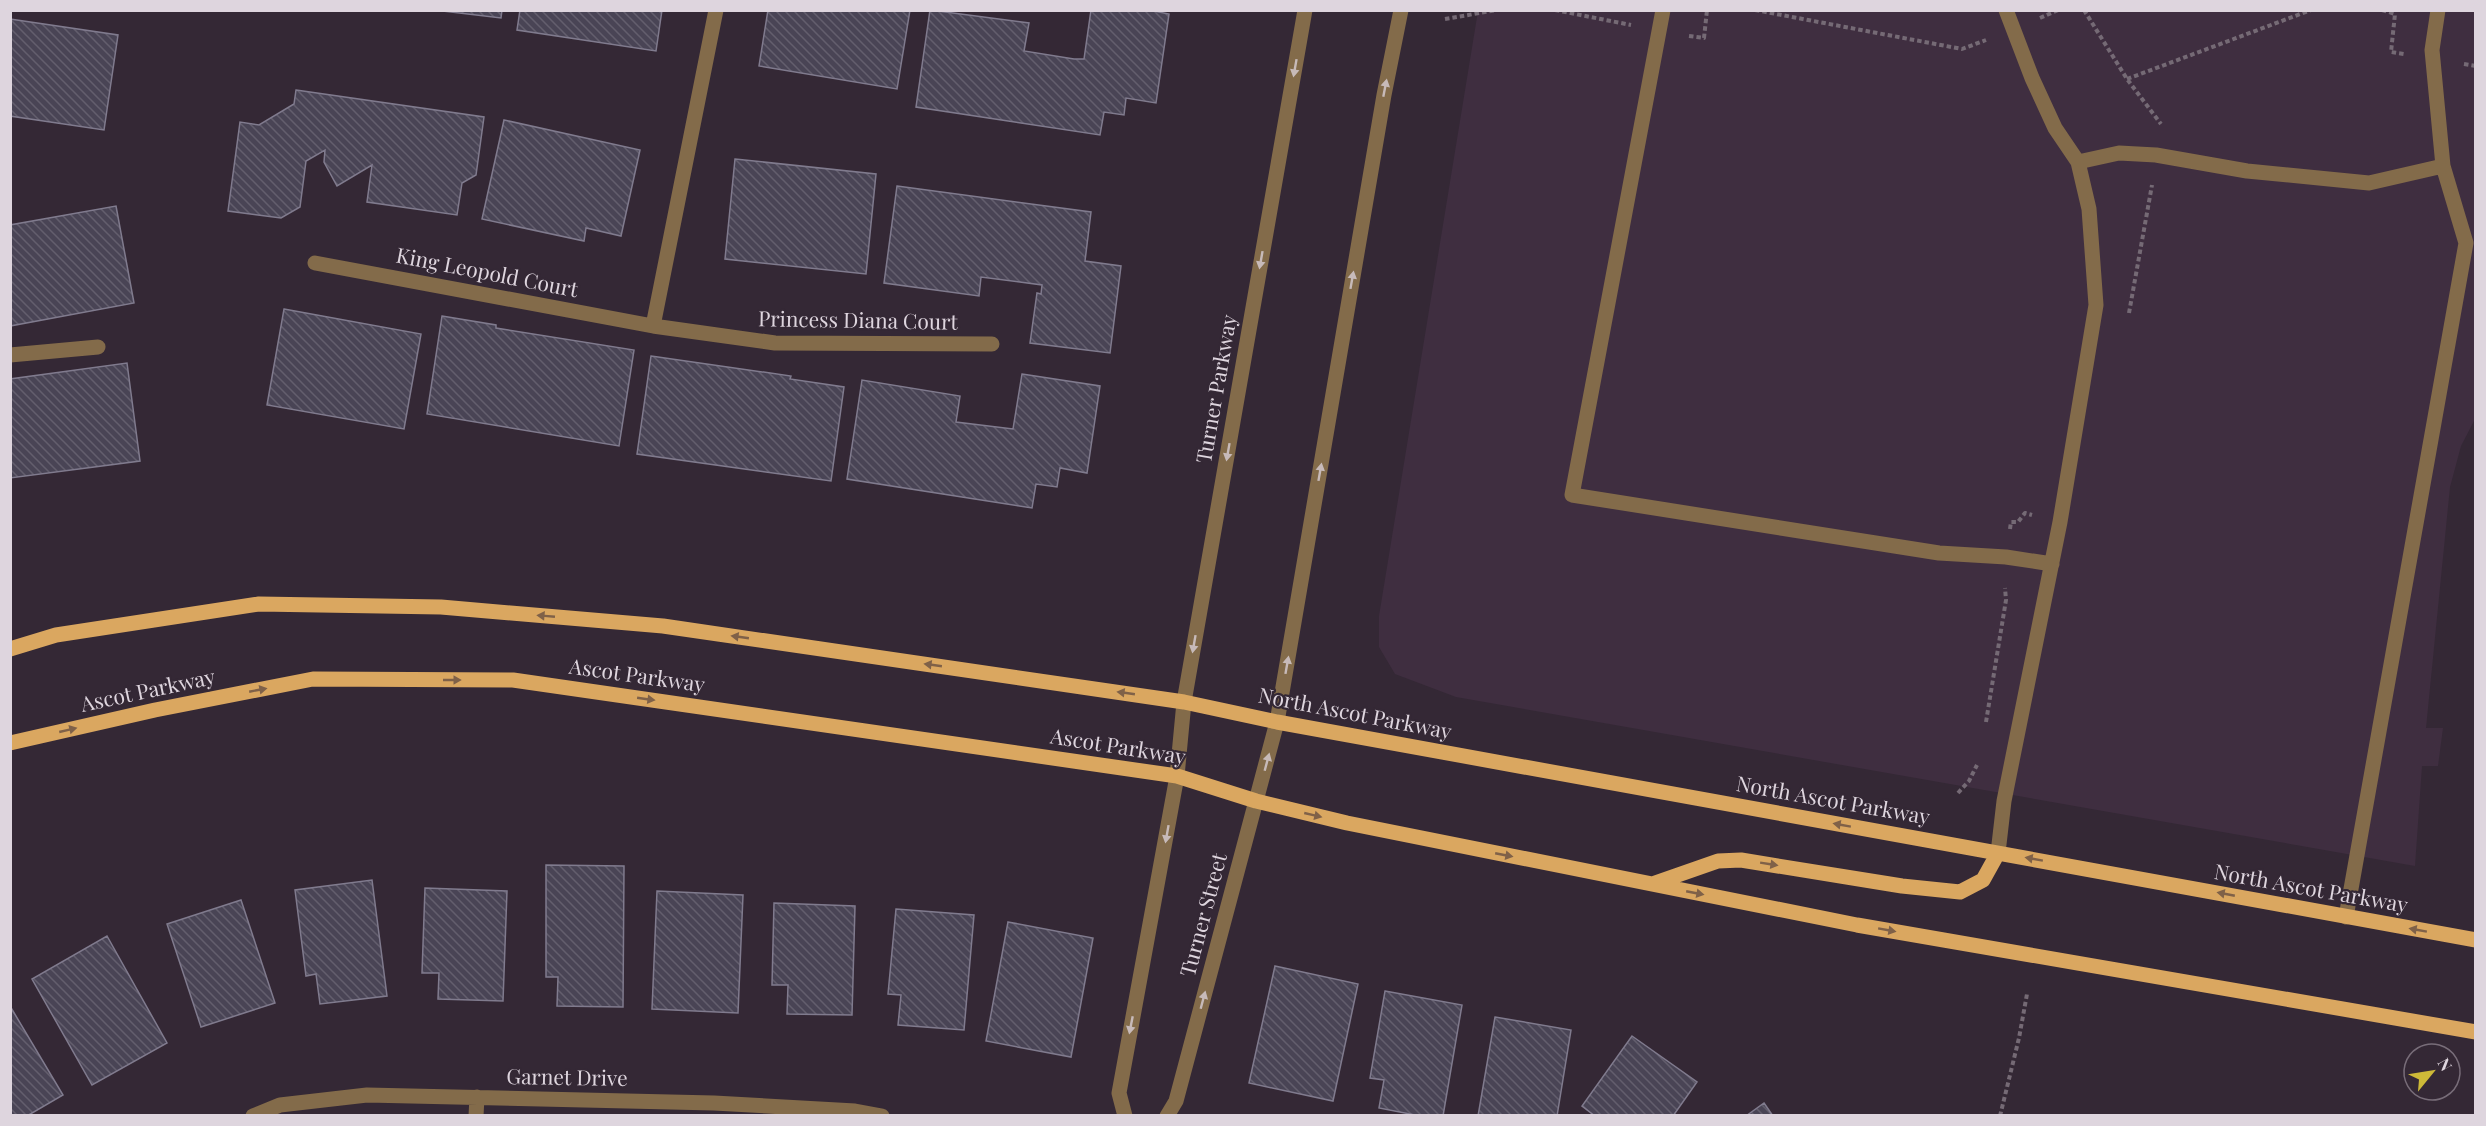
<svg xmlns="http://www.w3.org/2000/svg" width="2486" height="1126" viewBox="0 0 2486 1126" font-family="'Playfair Display',serif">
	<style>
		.built { fill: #3f2e40 }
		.building { fill: url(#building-back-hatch); stroke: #807b8e; stroke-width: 1.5 }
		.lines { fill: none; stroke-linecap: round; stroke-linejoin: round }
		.path { stroke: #756a75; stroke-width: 4; stroke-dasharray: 4.5 3; stroke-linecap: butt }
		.minor { stroke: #836b4a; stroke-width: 15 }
		.major { stroke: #daa760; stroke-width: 15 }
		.oneway { fill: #c7bab9 }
		.oneway2 { fill: #7f6148 }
		.labels { text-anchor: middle; stroke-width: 4.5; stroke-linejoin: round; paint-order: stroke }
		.street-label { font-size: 21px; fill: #ded5de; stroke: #342835 }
	</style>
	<defs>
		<pattern id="building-back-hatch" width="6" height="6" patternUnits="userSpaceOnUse" patternTransform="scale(1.5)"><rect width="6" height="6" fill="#494455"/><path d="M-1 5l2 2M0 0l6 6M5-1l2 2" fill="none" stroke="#635e6d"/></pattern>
	</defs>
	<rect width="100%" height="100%" fill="#342835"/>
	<path class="built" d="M1478,11H2475V419L2461,446L2450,487L2426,728H2443L2438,766H2422L2415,866L1456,697L1395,674L1379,647V616Z"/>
	<path class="building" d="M434,10H502L501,18Z
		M520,10H662L656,51L517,30Z
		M768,10H910L897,89L759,66Z
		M930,10L1029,23L1024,51L1074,59H1084L1091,10H1149L1169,14L1156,103L1126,98L1124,115L1104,112L1100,135L916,107Z
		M10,19L118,35L104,130L10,116Z
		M296,90L484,117L476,175L462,183L457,215L367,202L372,165L337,186L324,162L325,150L306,161L300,207L281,218L228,211L240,122L259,125L294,104Z
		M504,120L640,150L621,236L586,228L584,241L482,219Z
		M735,159L876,174L866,274L725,259Z
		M897,186L1091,212L1085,261L1121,266L1110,353L1030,343L1037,293L1041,294L1042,285L981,277L979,296L884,283Z
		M116,206L134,303L10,326V225Z
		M284,309L421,334L404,429L267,405Z
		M442,316L496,325V328L634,350L619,446L427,414Z
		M651,356L791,376L790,379L844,387L831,481L637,454Z
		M127,363L140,461L10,478V379Z
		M1022,374L1100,386L1087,473L1060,468L1057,487L1036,484L1032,508L847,479L862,380L960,396L956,422L1013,429Z
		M546,865L624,866L623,1007L557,1006L558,977H546Z
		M372,880L387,996L320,1004L316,974L306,976L295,890Z
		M425,888L507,891L503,1001L438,999L439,973H422Z
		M657,891L743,895L738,1013L652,1009Z
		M241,900L275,1003L201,1027L167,924Z
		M774,903L855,906L852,1015L787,1014L788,985H772Z
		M896,909L974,915L964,1030L898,1025L901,995L888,994Z
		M1008,922L1093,938L1071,1057L986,1041Z
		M107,936L167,1043L92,1085L32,979Z
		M1275,966L1358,984L1333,1101L1249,1083Z
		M1385,991L1462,1005L1443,1116H1420L1379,1108L1384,1080L1370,1078Z
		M10,1006L63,1095L27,1116H10Z
		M1495,1017L1571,1030L1557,1116H1478Z
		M1632,1036L1697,1082L1673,1116H1595L1582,1106Z
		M1764,1103L1773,1116H1746Z"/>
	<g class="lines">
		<path class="path" d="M1555,10L1631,25
			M1755,10L1962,49L1986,40
			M2084,10L2127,79L2161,124
			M2382,10L2395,14L2391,52L2404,54
			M2040,18L2058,10
			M1445,19L1497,10
			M1689,36L1704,38L1707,10
			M2464,64L2476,66
			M2127,79L2311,10
			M2129,313L2152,185
			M2010,529L2011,522H2018L2025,513L2032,515
			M1986,722L2006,600L2005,588
			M1958,793L1969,781L1977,765
			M2000,1116L2019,1038L2027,994"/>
		<path class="minor" d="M1663,10L1572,495L1939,553L2006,557L2052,564
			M2006,10L2032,78L2055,128L2078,162L2119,153L2156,155L2247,171L2369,183L2443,166
			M315,263L653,326L775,343L992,344
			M653,326L716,10
			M10,355L98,347
			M1998,853L2004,801L2060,522L2096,305L2089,209L2078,162
			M2346,917L2466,243L2443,166L2432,50L2438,10
			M253,1116L280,1105L367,1095L714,1103L855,1111L882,1116
			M476,1116L477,1097
			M1125,1116L1119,1093L1177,776L1184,702L1305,10
			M1167,1116L1176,1101L1277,722L1384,95L1401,10"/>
		<path class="major" d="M10,649L56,635L259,604L441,607L663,626L1184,702L1277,722L2476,940
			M10,743L155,710L313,679L513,680L1177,776L1256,801L1347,823L1857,925L2476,1032
			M1655,883L1718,861L1741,860L1902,886L1960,892L1983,880L1998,853"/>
	</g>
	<defs><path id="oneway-solid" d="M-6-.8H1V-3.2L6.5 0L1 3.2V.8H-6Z" transform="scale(1.5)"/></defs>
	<g class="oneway">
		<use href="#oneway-solid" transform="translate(1295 68) rotate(100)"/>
		<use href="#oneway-solid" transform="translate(1385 88) rotate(-79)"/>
		<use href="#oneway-solid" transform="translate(1261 260) rotate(100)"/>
		<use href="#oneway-solid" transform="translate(1352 280) rotate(-80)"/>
		<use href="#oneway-solid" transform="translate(1228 452) rotate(100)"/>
		<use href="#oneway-solid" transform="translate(1320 472) rotate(-80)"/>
		<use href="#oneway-solid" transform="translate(1194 644) rotate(100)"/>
		<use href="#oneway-solid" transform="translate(1287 665) rotate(-80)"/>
		<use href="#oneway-solid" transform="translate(1267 762) rotate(-75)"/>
		<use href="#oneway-solid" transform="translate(1167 834) rotate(100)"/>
		<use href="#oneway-solid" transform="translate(1203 1000) rotate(-75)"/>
		<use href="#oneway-solid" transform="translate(1131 1025) rotate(101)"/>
	</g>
	<g class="oneway2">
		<use href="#oneway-solid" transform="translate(546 616) rotate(-175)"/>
		<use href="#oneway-solid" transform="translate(740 637) rotate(-172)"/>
		<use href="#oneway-solid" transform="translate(933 665) rotate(-172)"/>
		<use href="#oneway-solid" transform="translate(452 680)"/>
		<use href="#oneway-solid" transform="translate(258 690) rotate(-11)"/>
		<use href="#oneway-solid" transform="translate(1126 693) rotate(-172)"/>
		<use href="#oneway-solid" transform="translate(646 699) rotate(8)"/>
		<use href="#oneway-solid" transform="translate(68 730) rotate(-13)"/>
		<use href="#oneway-solid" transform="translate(1313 815) rotate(13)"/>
		<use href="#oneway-solid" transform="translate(1842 825) rotate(-170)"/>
		<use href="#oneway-solid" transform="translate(1504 855) rotate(11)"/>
		<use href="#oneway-solid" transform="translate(2034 859) rotate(-170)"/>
		<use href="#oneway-solid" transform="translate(1769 864) rotate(9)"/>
		<use href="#oneway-solid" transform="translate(1695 893) rotate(11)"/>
		<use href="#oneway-solid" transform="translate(2226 894) rotate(-169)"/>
		<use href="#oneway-solid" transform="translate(1887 930) rotate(10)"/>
		<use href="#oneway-solid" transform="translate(2418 930) rotate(-170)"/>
	</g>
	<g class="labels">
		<g class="street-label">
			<text transform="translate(487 273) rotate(11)" y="7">King Leopold Court</text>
			<text transform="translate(858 321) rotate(1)" y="7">Princess Diana Court</text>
			<text transform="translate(1217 389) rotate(-80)" y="7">Turner Parkway</text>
			<text transform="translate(637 676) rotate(8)" y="7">Ascot Parkway</text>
			<text transform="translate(148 691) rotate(-12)" y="7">Ascot Parkway</text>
			<text transform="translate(1355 714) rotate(11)" y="7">North Ascot Parkway</text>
			<text transform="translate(1118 747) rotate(9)" y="7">Ascot Parkway</text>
			<text transform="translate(1833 801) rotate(10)" y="7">North Ascot Parkway</text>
			<text transform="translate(2311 889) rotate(10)" y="7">North Ascot Parkway</text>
			<text transform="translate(1204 915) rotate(-75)" y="7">Turner Street</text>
			<text transform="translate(567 1078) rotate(1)" y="7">Garnet Drive</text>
		</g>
	</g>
	<rect width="2486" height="1126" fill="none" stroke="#ded5de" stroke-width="24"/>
	<g transform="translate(2432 1072) rotate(60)"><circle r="28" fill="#342835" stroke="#786d79" stroke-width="1.5"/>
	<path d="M0-4.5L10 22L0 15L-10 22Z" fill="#cdb938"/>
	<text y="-9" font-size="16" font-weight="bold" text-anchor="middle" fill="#ded5de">N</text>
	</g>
</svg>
